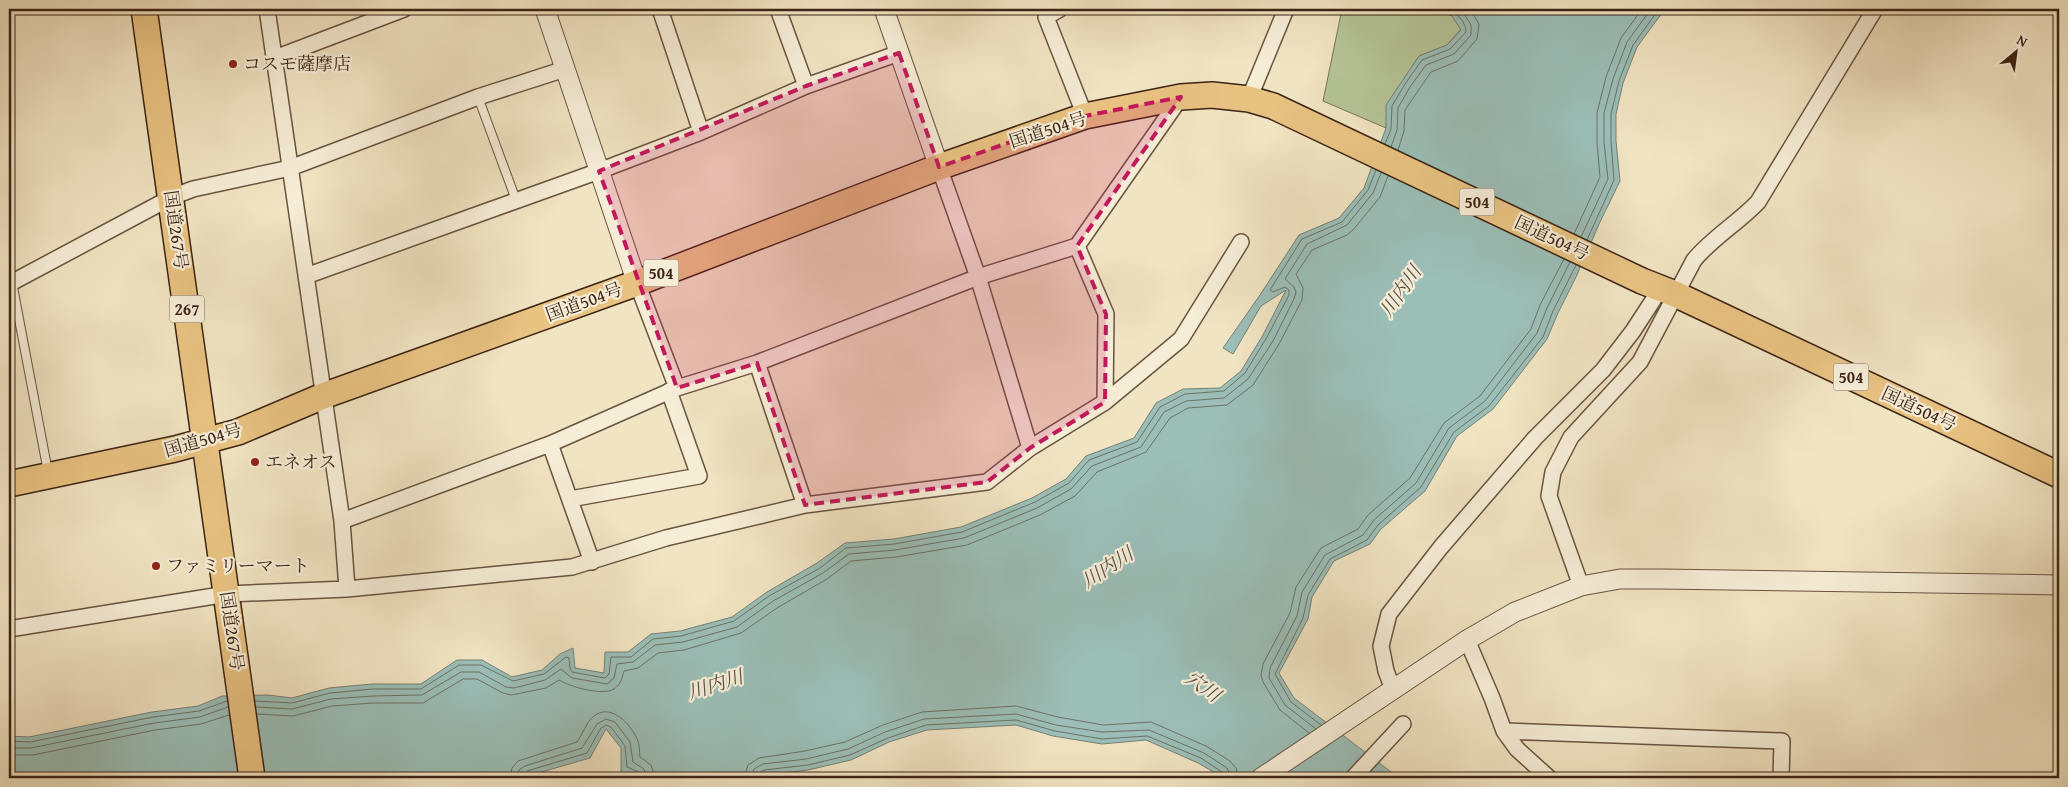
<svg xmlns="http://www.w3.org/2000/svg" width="2068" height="787" viewBox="0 0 2068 787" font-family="'Gentium Book Plus','Noto Serif JP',serif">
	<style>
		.green { fill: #b5c597; stroke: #787456 }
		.water { fill: #9bbeb7; stroke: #758076 }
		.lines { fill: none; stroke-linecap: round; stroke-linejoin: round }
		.shore { stroke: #6c7166; stroke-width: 1 }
		.service-casing { stroke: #695440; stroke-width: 10 }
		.minor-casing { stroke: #695440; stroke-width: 18 }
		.tertiary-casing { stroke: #695440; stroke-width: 21 }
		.trunk-casing { stroke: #3c2415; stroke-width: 28 }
		.service { stroke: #f6edd7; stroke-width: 8 }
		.minor { stroke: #f6edd7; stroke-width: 15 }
		.tertiary { stroke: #f6edd7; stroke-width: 19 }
		.trunk { stroke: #e8c281; stroke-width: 25 }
		.marked { fill: #c2185b; fill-opacity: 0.2; stroke: #c2185b; stroke-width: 4; stroke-dasharray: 10 6; stroke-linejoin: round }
		.poi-dot { fill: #8f2418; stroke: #f6edd7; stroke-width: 2 }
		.labels { text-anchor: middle; stroke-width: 4.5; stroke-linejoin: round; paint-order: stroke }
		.shield { fill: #f6edd7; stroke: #74604f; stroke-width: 1 }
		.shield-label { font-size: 16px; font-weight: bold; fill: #3c2415 }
		.poi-label { font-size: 18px; fill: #3c2415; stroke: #f6edd7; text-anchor: start }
		.street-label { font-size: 18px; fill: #3c2415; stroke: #f6edd7 }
		.water-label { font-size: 19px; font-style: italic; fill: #585246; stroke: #f6edd7 }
	</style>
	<rect width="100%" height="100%" fill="#f1e4c2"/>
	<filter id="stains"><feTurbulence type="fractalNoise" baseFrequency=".004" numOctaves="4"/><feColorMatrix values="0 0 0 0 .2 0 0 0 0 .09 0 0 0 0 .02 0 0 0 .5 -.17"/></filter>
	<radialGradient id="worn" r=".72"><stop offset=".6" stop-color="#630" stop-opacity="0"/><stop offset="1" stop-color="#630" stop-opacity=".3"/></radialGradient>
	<path class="green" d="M1342,9H1437L1452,16L1461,29L1447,45L1419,56L1387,105L1386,128L1323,101Z"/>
	<path class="water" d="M1437,9H1665L1637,47L1623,83L1616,114V141L1620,181L1600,222L1576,277L1558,313L1547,339L1493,409L1457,436L1425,491L1381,529L1370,544L1334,561L1312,597L1308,619L1279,673L1294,698L1399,778H1224L1198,763L1146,740L1102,744L1053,736L1016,725L927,730L889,742L851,760L808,770L765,775L757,778H640L621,772V748L606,729L590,758L521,778H9V736L29,737L152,712L198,706L222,696L268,695L292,698L329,688L372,684H421L457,660H482L512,677L542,670L560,654L573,648L575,668L604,673L605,652H628L651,634L680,631L732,617L767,592L817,563L845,543L894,539L961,527L1032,498L1066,479L1086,456L1134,438L1156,403L1183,389L1220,388L1241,371L1263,335L1286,290L1261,306L1233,354L1223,348L1260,295L1299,235L1339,218L1364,188L1386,128V105L1419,56L1447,45L1461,30L1452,16Z"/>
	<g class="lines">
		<path class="shore" d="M1385,144L1391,129L1392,106L1405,84L1422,60L1450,49L1466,32C1466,22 1457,13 1448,9
			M1391,147L1397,130L1398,108L1410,87L1426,65L1454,54L1471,35V25L1461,9
			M1398,150L1404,131L1405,110L1431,72L1458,61L1477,39L1479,24L1470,9
			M1574,234L1600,177L1597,142V113L1606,77L1621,38L1642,9
			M1581,237L1608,179L1604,142V113L1613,79L1627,42L1651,9
			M1587,240L1614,180L1611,141V114L1619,81L1633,45L1659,9
			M255,701L292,703L330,693L373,689H421L459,665H481L513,681L544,674L566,657L569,658L570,668L572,672L605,678L609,674L611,657H631L653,639L681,636L734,621L769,596L820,568L846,548L894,544L962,532L1035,502L1069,483L1089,460L1137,442L1160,407L1185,394L1224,391L1245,373L1267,337L1289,295V290L1285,287L1273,292L1270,290L1302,239L1342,222L1368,190L1376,170
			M256,707L292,709L331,699L373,696L422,695L461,672H479L506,687L514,688L545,680L561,669L572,678L607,684L614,678L617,664L633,662L655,645L683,642L737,627L773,601L823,573L849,554L895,550L964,538L1037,508L1071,489L1092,466L1141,447L1164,412L1186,401L1224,398L1248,379L1273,341L1294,299L1296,292L1294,287L1285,279L1307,244L1347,225L1373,193L1381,173
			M257,714L293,716L332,706L373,703H423L463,679H477L503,693L511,695L546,688L559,680C571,687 602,696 614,689C621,684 622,678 624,671L638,668L658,653L684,650L741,633L777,608L827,579L851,561L896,557L967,545L1040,515L1075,496L1097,472L1146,452L1170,418L1188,408L1227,405L1253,385L1279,344L1302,300L1303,288L1296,274L1312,250L1347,235L1353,230L1380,197L1388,176
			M1321,725L1291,702L1275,674L1303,618L1308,595L1330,559L1367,540L1378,525L1421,487L1454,432L1489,406L1543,337L1553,311L1576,265
			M1316,729L1285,705L1269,678L1270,668L1297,616L1302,592L1325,555L1363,535L1374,520L1416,483L1449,428L1485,401L1537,333L1547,308L1570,262
			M1309,733L1280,710L1263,682L1261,675L1263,664L1290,613L1296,587L1321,548L1358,529L1368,515L1410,478L1444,423L1480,396L1531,329L1540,305L1564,259
			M9,741L30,742L153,717L199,711L227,701
			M9,748H31L154,723L200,717L228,707
			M9,755H33L155,730L201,724L229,715
			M510,778L512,768L518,761L577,742C583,734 586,722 594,716C612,702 632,726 638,741C640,746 639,751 640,757L651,765L655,778
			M517,778L519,770L525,766L582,748L597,724L606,719L615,722L630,742L633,762L644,769L647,778
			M524,778L527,771L587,753L601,728L606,725L611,727L625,746L627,767L639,772L641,778
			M744,778L748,765L759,758L805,751L845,742L883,725L922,712L1016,706L1058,717L1103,725L1151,722L1206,746L1230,761L1236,768L1238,778
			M751,778L754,769L763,764L806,759L848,749L885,732L924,719L1016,714L1056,725L1102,732L1149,730L1204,753L1227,768L1231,778
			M757,778L759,773L764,770L808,765L850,755L888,738L926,725L1016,720L1055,731L1102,739L1147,736L1201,758L1222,772L1225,778"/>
		<defs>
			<path id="service" d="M478,97L516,200
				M12,282L48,472"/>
			<path id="minor" d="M267,9L342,521L347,589
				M660,9L701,132
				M778,9L806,86
				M1060,9L1046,17L1085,116
				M275,58L404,9
				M1249,99L1286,9
				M306,276L599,171L701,132L806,86L899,53
				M637,283L677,388
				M9,284L172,197L193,189L290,168L478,97L565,69
				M757,363L805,505
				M1105,402L1181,339L1241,242
				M550,444L592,562
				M1030,448L1105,402L1106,314L1077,246
				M570,499L699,476L669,391
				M342,521L550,444L677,388L757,363L978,277L1077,246L1181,97
				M1581,586L1549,496L1553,472L1571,437L1640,362L1694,260C1712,238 1738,223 1758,202L1875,9
				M9,629L227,594L347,589L572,567L666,538L805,505L987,482L1030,448L978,277L939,167
				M1467,640L1492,698L1504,731L1517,749L1549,778
				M1393,689L1386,671L1381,646L1389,614L1441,547L1535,438L1603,370L1633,331L1661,288
				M1504,731L1782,741L1781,778
				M1353,778L1403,724"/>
			<path id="tertiary" d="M545,9L637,283
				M884,9L939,167
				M1261,778L1467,640L1515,612L1581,586L1620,579H1661L2059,585"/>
			<path id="trunk" d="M144,9L252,778
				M9,484L175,449L238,432L323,396L637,283L939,167L1085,116L1181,97L1212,95L1249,99L1273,106L1642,281L1675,294L2059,475"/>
		</defs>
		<use href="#service" class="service-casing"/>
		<use href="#minor" class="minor-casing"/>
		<use href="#tertiary" class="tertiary-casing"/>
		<use href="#trunk" class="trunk-casing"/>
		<use href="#service" class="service"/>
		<use href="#minor" class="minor"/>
		<use href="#tertiary" class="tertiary"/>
		<use href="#trunk" class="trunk"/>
	</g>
	<path class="marked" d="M899,53L939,167L1085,116L1181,97L1077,246L1106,314L1105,402L1030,448L987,482L805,505L757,363L677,388L599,171L806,86Z"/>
	<g class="poi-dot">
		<circle cx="233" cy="64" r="5"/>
		<circle cx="255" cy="462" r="5"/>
		<circle cx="156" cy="566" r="5"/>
	</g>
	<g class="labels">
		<g class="shield">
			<rect x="1459.5" y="188.5" width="35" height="27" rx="4"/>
			<rect x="643.5" y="259.5" width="35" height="27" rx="4"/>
			<rect x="169.5" y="295.5" width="35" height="27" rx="4"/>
			<rect x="1833.5" y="363.5" width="35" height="27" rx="4"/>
		</g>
		<g class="shield-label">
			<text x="1477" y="208">504</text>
			<text x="661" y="279">504</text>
			<text x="187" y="315">267</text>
			<text x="1851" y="383">504</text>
		</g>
		<g class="poi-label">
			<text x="243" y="70">コスモ薩摩店</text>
			<text x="265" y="468">エネオス</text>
			<text x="166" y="572">ファミリーマート</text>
		</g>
		<g class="street-label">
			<text transform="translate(1048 130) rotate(-18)" y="6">国道504号</text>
			<text transform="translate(176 230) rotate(82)" y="6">国道267号</text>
			<text transform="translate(1552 238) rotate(25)" y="6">国道504号</text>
			<text transform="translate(584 302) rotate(-20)" y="6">国道504号</text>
			<text transform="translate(1919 409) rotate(25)" y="6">国道504号</text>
			<text transform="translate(203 440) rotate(-16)" y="6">国道504号</text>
			<text transform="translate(232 631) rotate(82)" y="6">国道267号</text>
		</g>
		<g class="water-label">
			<text transform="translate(1400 291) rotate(-55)" y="7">川内川</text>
			<text transform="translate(1107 567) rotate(-33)" y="7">川内川</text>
			<text transform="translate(715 684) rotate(-18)" y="7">川内川</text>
			<text transform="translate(1203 686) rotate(35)" y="7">穴川</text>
		</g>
	</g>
	<rect width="2068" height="787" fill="none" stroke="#f1e4c2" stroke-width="30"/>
	<rect x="10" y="10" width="2048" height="767" fill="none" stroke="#3c2415" stroke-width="2.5"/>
	<rect x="15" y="15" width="2038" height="757" fill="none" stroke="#3c2415"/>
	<g transform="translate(2016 52) rotate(29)" stroke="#f6edd7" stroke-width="4" paint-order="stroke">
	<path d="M0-4L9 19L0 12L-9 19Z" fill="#3c2415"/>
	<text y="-8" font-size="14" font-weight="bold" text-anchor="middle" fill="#3c2415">N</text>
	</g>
	<rect width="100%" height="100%" filter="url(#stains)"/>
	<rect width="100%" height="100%" fill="url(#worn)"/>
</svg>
